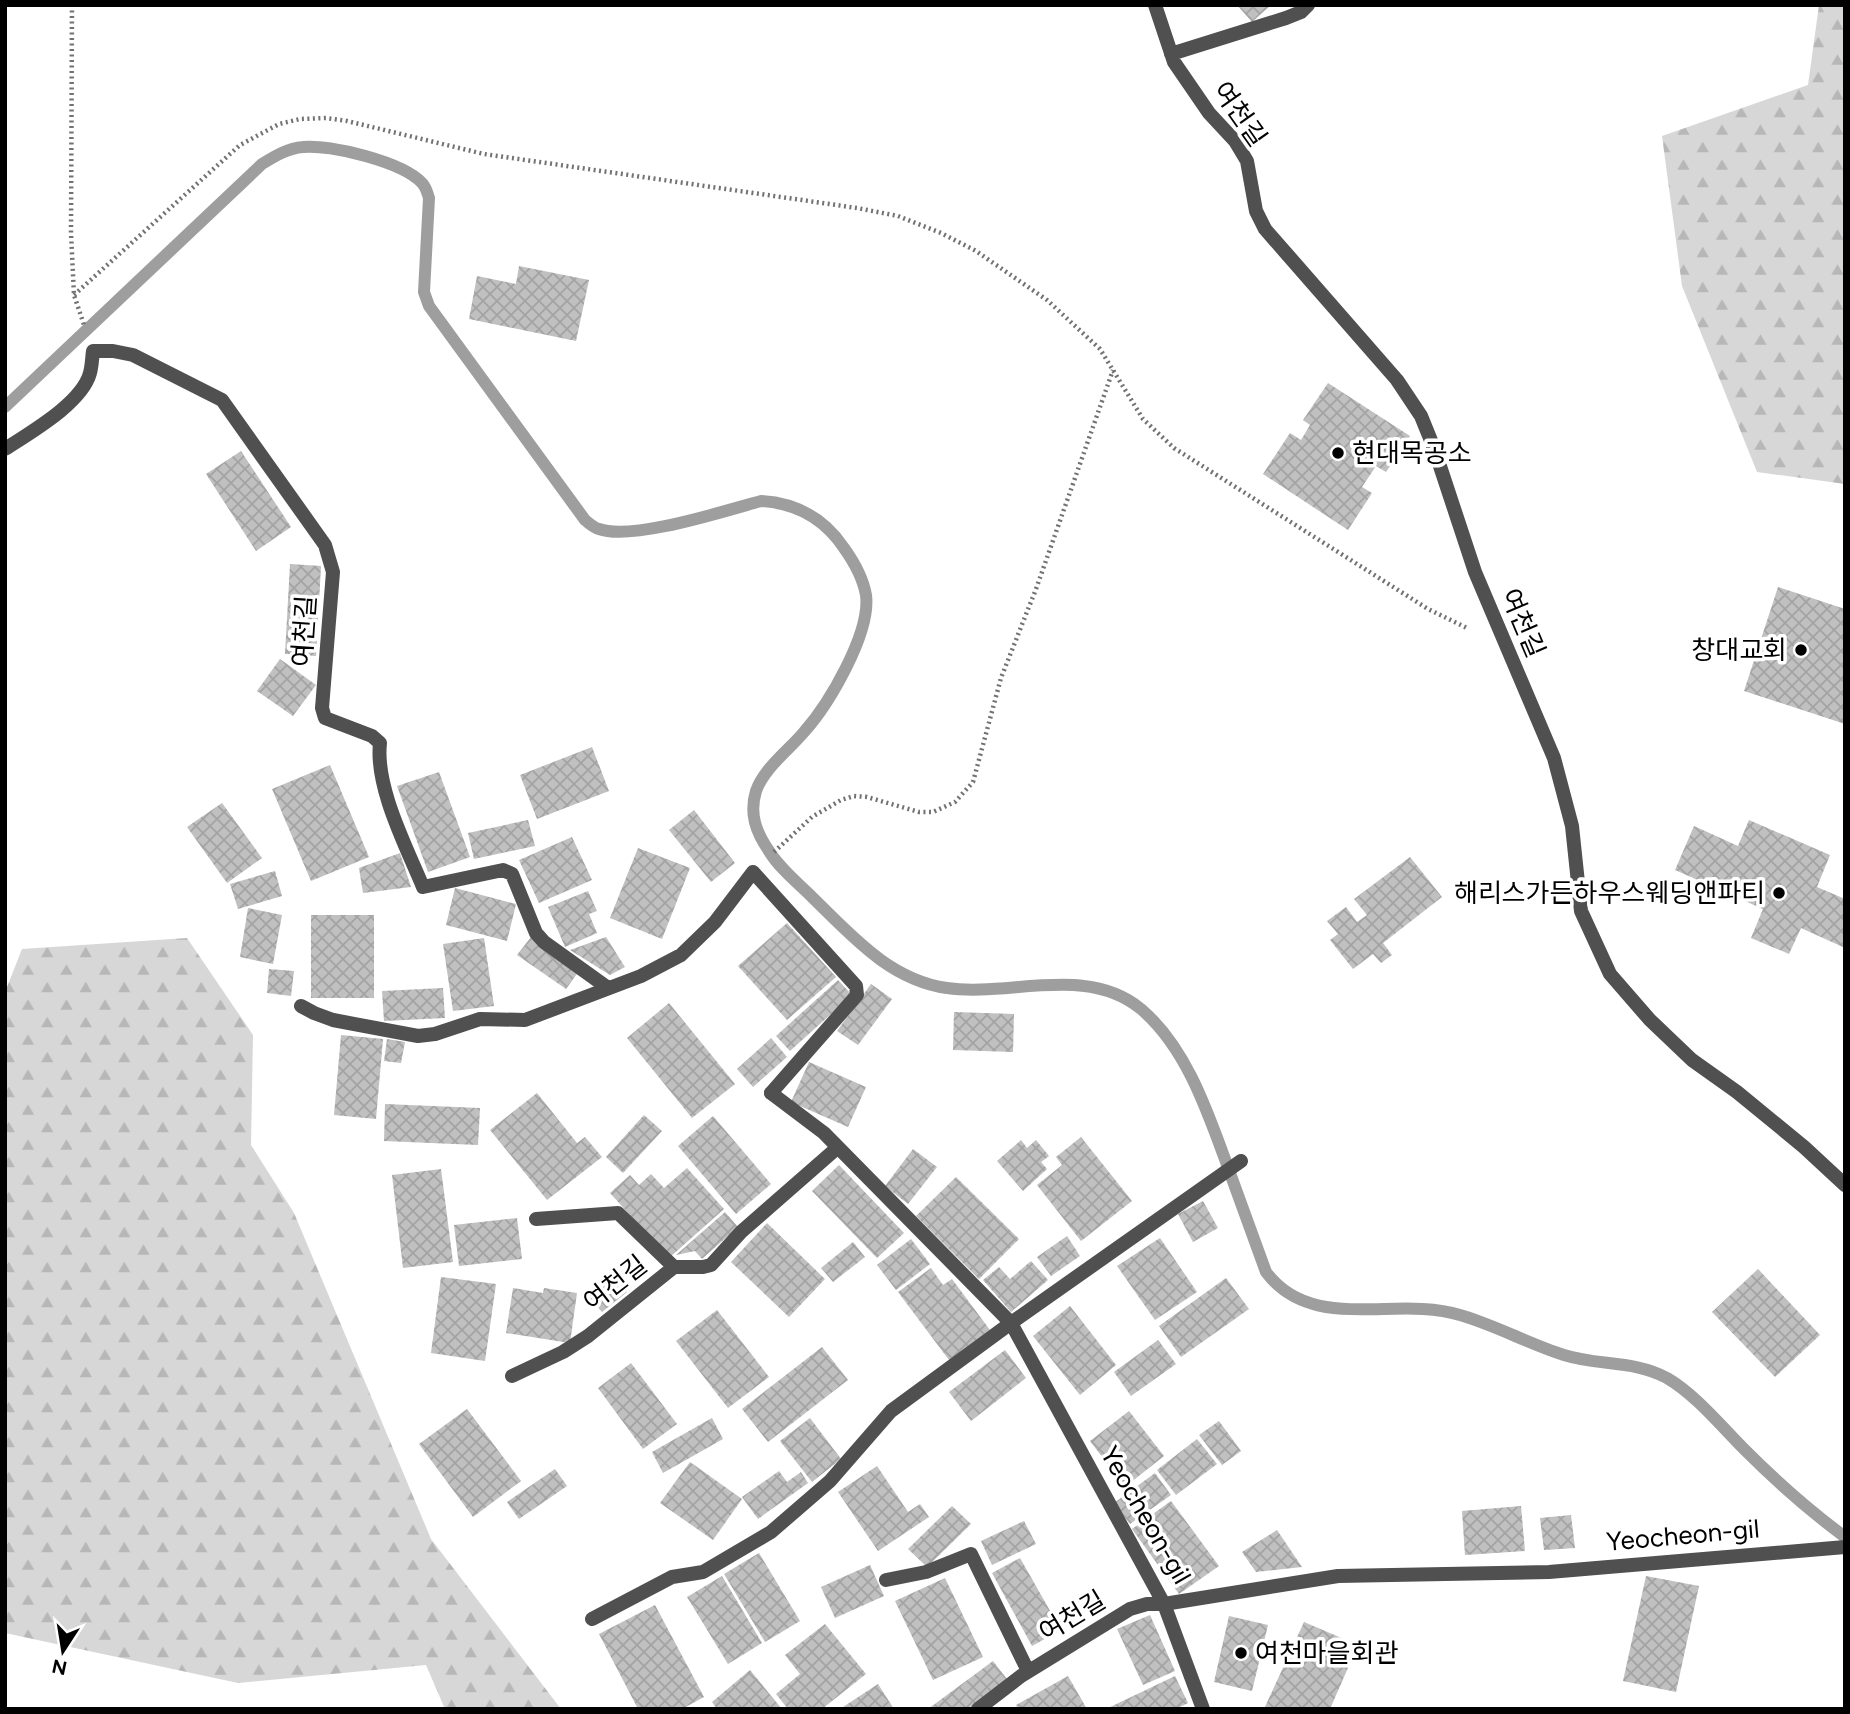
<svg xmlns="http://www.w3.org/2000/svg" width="1850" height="1714" viewBox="0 0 1850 1714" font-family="Figtree,'Noto Sans KR',sans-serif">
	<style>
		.forest { fill: url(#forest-firs) }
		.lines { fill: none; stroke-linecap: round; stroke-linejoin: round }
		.stream { stroke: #9e9e9e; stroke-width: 12 }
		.building { fill: url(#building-cross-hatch) }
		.path { stroke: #727272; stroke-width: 4.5; stroke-dasharray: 2 3.5; stroke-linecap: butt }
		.lane { stroke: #505050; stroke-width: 14 }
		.street { stroke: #505050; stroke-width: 14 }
		.poi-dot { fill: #000; stroke: #fff; stroke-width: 2.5 }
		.labels { text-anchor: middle; stroke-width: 7; stroke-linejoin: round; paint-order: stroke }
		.street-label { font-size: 26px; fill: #000; stroke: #fff }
		.poi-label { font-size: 26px; fill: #000; stroke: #fff; text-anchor: start }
	</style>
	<defs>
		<pattern id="forest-firs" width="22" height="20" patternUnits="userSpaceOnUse" patternTransform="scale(1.75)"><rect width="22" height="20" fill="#d7d7d7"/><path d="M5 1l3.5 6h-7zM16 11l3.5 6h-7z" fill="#b7b7b7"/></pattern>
		<pattern id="building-cross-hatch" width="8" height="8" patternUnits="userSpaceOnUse" patternTransform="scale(1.75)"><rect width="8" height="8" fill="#c0c0c0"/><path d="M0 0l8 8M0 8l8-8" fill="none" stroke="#a3a3a3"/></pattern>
	</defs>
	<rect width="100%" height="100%" fill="#fff"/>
	<path class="forest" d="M1819,5H1845V484L1757,472L1682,286L1662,136L1808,85Z
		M187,938L253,1035L251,1145L294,1213L431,1539L561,1709H445L426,1665L238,1683L5,1633V992L22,949Z"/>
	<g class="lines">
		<path class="stream" d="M5,407L262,164C275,156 288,148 303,147C330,144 403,162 422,183C426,187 427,192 429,198L424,292L429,306L585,520C589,523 594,528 599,529C632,541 724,511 761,501C795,503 824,518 844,548C854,562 863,578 866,595C871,633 829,704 804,732C789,750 764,768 756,791C749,814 756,832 769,851C780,869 798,883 813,898C852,936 890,980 947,988C1009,997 1087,964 1141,1009C1188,1049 1209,1116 1230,1173C1242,1206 1254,1239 1266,1272C1312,1334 1396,1295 1460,1315C1495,1325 1529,1344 1564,1355C1598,1366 1634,1360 1667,1378C1696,1395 1721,1426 1745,1450C1776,1481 1810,1511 1845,1537"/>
	</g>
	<path class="building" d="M1237,5H1271L1252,22Z
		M519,266L589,280L576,341L469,319L477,276L516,284Z
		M1328,383L1410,436L1386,472L1376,466L1362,487L1372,493L1348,530L1263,474L1290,433L1301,440L1310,425L1303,420Z
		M241,451L291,527L256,551L206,474Z
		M290,564L321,566L316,656L285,654Z
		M1778,587L1845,609V724L1744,691Z
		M280,659L316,685L293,716L257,691Z
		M592,747L609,791L537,819L520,775Z
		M330,765L369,857L311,881L272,789Z
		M439,772L470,857L428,872L397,786Z
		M222,803L262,858L227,883L187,827Z
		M694,810L735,863L711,882L669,830Z
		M528,820L535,846L474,859L468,833Z
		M1749,820L1830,855L1817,887L1845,899V948L1801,928L1789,954L1751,938L1763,909L1675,870L1694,826L1738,846Z
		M572,837L592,880L539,903L519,860Z
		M638,848L690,868L662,939L610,918Z
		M400,853L411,887L363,893L359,868Z
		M1410,857L1442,897L1383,943L1392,955L1381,963L1373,954L1353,969L1330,940L1338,934L1327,921L1346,907L1357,922L1367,915L1354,899Z
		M275,871L282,896L238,909L230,884Z
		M455,888L516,904L507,941L446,925Z
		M588,891L597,911L589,914L597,933L565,947L548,907Z
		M248,908L282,915L273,964L240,957Z
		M311,915H374V998H311Z
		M787,923L836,977L787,1020L738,966Z
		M531,937L579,971L566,989L517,955Z
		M606,937L625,967L610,975L570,950Z
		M484,938L494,1006L453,1011L443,944Z
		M269,969L294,971L291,996L267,993Z
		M838,980L852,995L790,1051L776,1036Z
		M871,984L892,999L858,1045L837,1031Z
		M443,988L445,1018L384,1021L382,991Z
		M669,1003L735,1084L692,1118L627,1038Z
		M954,1012L1014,1014L1013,1052L953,1050Z
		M341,1035L383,1039L376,1119L334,1115Z
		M771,1038L787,1057L753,1087L737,1069Z
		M387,1039L405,1042L401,1063L384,1061Z
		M809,1062L866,1087L848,1127L791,1102Z
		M537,1093L577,1143L585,1137L602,1157L547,1200L490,1130Z
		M385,1104L480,1108L478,1145L384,1141Z
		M644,1115L662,1131L623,1173L606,1157Z
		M713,1116L771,1184L736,1214L678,1146Z
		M1081,1137L1132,1201L1081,1241L1037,1185L1062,1165L1056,1157Z
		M1021,1140L1027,1148L1036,1140L1049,1156L1041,1162L1047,1169L1023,1191L997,1161Z
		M913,1149L937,1167L908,1204L885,1186Z
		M839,1165L904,1233L877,1258L812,1191Z
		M687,1168L724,1209L669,1258L610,1193L630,1175L639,1185L651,1174L664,1188Z
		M441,1169L453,1262L403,1268L392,1175Z
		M956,1177L1019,1239L979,1279L916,1216Z
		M1203,1201L1218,1228L1193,1242L1178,1214Z
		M725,1212L738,1227L702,1259L695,1251L676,1255Z
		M517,1218L522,1259L459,1266L454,1225Z
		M767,1223L825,1279L789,1317L731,1262Z
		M1067,1236L1080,1256L1051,1276L1037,1257Z
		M1160,1238L1197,1292L1155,1320L1117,1266Z
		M911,1239L930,1264L896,1290L877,1265Z
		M853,1242L865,1257L833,1282L821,1268Z
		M1031,1261L1048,1280L1011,1312L983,1280L999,1267L1010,1279Z
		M931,1268L943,1285L952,1279L990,1330L949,1360L898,1292Z
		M1758,1269L1820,1335L1775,1377L1712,1312Z
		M614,1276L627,1292L602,1312L588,1297Z
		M441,1277L496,1284L485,1361L431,1353Z
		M1226,1278L1249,1309L1181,1357L1159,1326Z
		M513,1288L543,1293L544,1288L577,1293L570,1343L506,1333Z
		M1070,1306L1116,1365L1080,1395L1033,1336Z
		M717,1310L769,1377L728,1408L676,1341Z
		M1158,1340L1176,1364L1131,1396L1114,1372Z
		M822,1347L848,1380L768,1442L742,1409Z
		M1005,1350L1026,1378L971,1421L949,1392Z
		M631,1363L677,1424L643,1449L598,1388Z
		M467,1409L521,1481L473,1517L419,1444Z
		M1129,1411L1164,1456L1125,1487L1090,1441Z
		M712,1418L723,1439L663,1473L652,1452Z
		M810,1418L841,1459L812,1482L780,1441Z
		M1219,1421L1241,1451L1222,1465L1199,1435Z
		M1197,1439L1217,1464L1176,1495L1157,1470Z
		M690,1462L742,1499L713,1540L660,1503Z
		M877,1466L908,1512L920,1504L929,1517L878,1551L838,1492Z
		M555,1469L567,1486L519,1519L507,1502Z
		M779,1471L787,1482L801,1472L808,1483L758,1519L742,1497Z
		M1155,1473L1171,1495L1130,1524L1114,1503Z
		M1171,1501L1219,1566L1179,1594L1132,1529Z
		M952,1506L971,1524L927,1567L908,1549Z
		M1521,1506L1525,1551L1465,1555L1462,1511Z
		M1571,1515L1575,1548L1544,1550L1540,1518Z
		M1024,1521L1036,1544L992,1565L981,1541Z
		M1277,1530L1302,1567L1256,1572L1242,1552Z
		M759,1553L800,1621L765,1642L724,1574Z
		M1020,1558L1061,1630L1032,1646L992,1573Z
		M870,1565L884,1596L835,1618L821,1587Z
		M722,1576L762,1643L728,1664L687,1597Z
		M1646,1576L1699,1586L1676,1692L1623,1681Z
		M945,1578L983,1657L933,1680L895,1601Z
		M655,1605L704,1697L682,1709H638L599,1634Z
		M1150,1615L1175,1671L1143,1685L1117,1629Z
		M1229,1616L1268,1625L1252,1691L1214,1682Z
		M1304,1622L1358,1645L1330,1709H1264Z
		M825,1624L866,1674L822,1709H788L776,1694L800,1674L785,1655Z
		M993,1661L1007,1679L967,1709H928Z
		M750,1670L782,1709H717L712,1702Z
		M1068,1676L1087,1709H1018L1016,1705Z
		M1175,1676L1188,1703L1176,1709H1106Z
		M878,1684L894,1709H840Z"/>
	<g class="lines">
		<path class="path" d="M72,5L71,233L74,295L84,325
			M74,295L240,145L279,124L300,119L326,118L347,121L484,154L857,208L898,216L941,233L976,251L1047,300L1100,349L1143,419L1174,448L1428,609L1467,628
			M774,852L812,817L841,800L854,796L867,797L919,812H933L955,802L973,782L1001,678L1036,589L1113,370"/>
		<path class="lane" d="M1155,5L1174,62L1209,113L1235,141L1247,161L1256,211L1265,229L1397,380L1421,416L1434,448L1475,572L1554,758L1572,826L1581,911L1610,974L1650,1020L1692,1060L1737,1092L1804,1147L1845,1185
			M1171,54L1286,18L1301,12L1308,5
			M5,449C31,432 82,403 90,373C92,366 92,358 93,351H113L133,355L222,400L325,545L333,572L322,708L325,718L372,736L380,743C375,787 406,846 423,887L503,870L512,874L536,933L544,942L608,988
			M301,1006L314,1013L333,1020L418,1036L435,1034L480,1019L525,1020L641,976L681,955L715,922L753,872L856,986L857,995L771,1093
			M536,1219L618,1213L674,1267
			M512,1376L563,1352L588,1336L674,1267H703L711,1265L741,1232L837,1148
			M886,1580L926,1572L971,1554L1028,1671
			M592,1619L672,1577L703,1572L771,1532L830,1481L891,1411L1011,1323L1241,1161
			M978,1709L1021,1676L1130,1609L1147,1604H1164"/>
		<path class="street" d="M771,1093L824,1133L1011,1323L1164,1604L1338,1576L1549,1572L1845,1547
			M1164,1604L1203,1709"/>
	</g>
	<g class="poi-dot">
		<circle cx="1338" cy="453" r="7"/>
		<circle cx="1801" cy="650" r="7"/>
		<circle cx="1779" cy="893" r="7"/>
		<circle cx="1241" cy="1653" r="7"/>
	</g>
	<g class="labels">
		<g class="street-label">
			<text transform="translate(1240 114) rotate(55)" y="9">여천길</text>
			<text transform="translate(1523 623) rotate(67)" y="9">여천길</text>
			<text transform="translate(304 631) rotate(-86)" y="9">여천길</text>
			<text transform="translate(615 1283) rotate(-38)" y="9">여천길</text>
			<text transform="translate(1146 1515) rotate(60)" y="9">Yeocheon-gil</text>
			<text transform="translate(1683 1535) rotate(-5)" y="9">Yeocheon-gil</text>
			<text transform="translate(1072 1616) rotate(-31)" y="9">여천길</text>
		</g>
		<g class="poi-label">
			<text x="1352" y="462">현대목공소</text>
			<text x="1787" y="659" text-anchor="end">창대교회</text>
			<text x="1765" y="902" text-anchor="end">해리스가든하우스웨딩앤파티</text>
			<text x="1255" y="1662">여천마을회관</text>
		</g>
	</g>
	<rect width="1850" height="1714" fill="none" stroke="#000000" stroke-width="14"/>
	<g transform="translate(63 1651) rotate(192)" stroke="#ffffff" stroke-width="5" paint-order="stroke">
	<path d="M0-5L12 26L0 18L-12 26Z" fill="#000000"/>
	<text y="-10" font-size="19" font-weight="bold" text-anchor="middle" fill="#000000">N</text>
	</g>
</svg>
